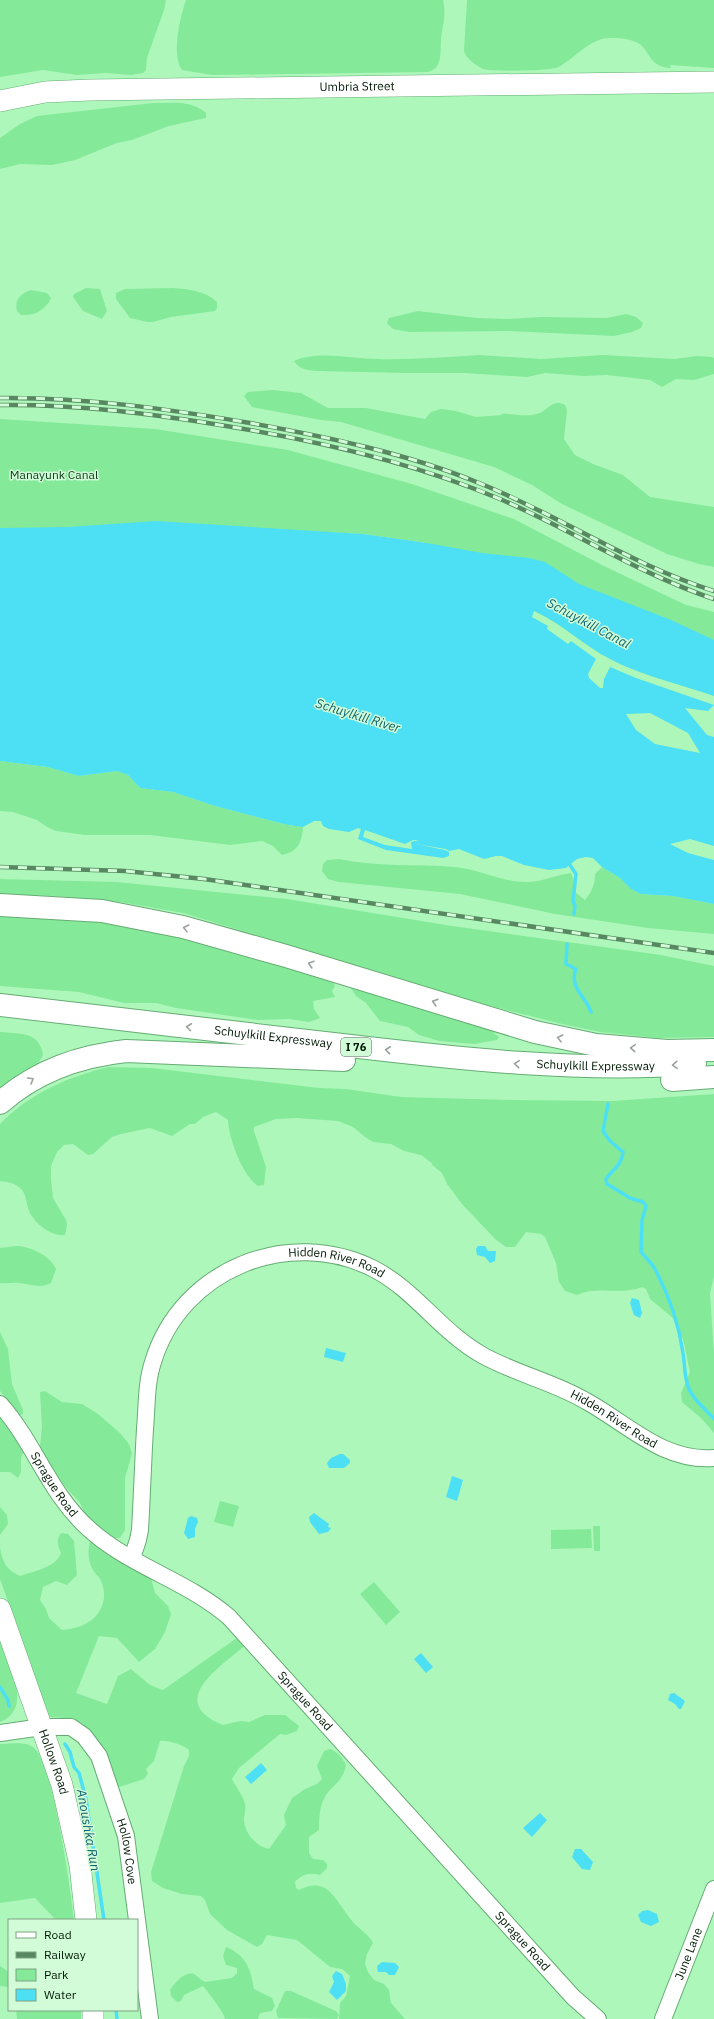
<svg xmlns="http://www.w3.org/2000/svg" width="714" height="2019" viewBox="0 0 714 2019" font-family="'IBM Plex Sans',sans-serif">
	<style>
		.green { fill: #84ea99 }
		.water { fill: #4ddff4; fill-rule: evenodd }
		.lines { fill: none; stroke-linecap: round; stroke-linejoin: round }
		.stream { stroke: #4ddff4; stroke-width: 3.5 }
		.minor-casing { stroke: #66ac74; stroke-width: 18 }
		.major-casing { stroke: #66ac74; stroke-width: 22 }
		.highway-casing { stroke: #66ac74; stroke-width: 24 }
		.minor { stroke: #fff; stroke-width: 16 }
		.major { stroke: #fff; stroke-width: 21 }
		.highway { stroke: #fff; stroke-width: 22 }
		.rail-casing { stroke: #578860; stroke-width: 4.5 }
		.rail { stroke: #d2fcd8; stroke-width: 3; stroke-dasharray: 9; stroke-linecap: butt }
		.oneway { stroke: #99a39b }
		.labels { text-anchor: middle; stroke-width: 3; stroke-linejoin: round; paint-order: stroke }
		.shield { fill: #d2fcd8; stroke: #3f5e44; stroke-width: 1 }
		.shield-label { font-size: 11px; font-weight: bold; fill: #001a05 }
		.street-label { font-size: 12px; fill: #001a05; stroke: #d2fcd8 }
		.park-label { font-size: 12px; fill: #0b3818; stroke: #d2fcd8 }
		.water-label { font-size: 13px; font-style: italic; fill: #0f626d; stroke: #d2fcd8 }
	</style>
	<rect width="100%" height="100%" fill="#aef7bb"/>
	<path class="green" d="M0,0H166L164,10L147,58L146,70L143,73L131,75L106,73L77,75L43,70L0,77Z
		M186,0H443C447,17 442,25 441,40C440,53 443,68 428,72L212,75L182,70C171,55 180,17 186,0Z
		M467,0H714V68L670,65L671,68C648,67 651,51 638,43C631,39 620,38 612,38C591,37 576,57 559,67C552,71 492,72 483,69C476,65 466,59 464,51Z
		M153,103C172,103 192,100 206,113V118L169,126L132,140L117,143L75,160L52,165L20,164L0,169V138L20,124L37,116Z
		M86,288L100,289L107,311L102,319L83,311L73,297L74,294Z
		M173,288C188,289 206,291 217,302V308L215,311L171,317L153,322H147L130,318L116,299V293L125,289Z
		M31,290L47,293L51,298C46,310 34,316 21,315L17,311C14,300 21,293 31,290Z
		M418,311L477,318L506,319L541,317L607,318L626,314L636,317L643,323L641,328L632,332L614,336L509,331L409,332L393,329L387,323L389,318Z
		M479,355L541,359L603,355L675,359L697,356L712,357L714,358V374L694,380L676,379L662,387L650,380L607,375L584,376L545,373L527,377L464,373H408L317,371C307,370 300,370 294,361C318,350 351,359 377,359C411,360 445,357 479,355Z
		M273,390L301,393L328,408H366L425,419L431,412L441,409L456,411L476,417L502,415L501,414C514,413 527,418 540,413C549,408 554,399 565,405L567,410L564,439L575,455L593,464L623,475L650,497L714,507V567L699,564L667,554L562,504L532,485L494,467L341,422L321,420L252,407L244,396L248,392Z
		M0,419L155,429L288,450L412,484L514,519L604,566L686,605L714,612V696C677,683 635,674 601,654C578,640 559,622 534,611L427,543L363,534L265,529L0,528Z
		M0,761L48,767L79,776L117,771L128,775L140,788L173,792L215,806L288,825L303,827C302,842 298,852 282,855L273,846L262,841L230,845L150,835H85L56,831L47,827L37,820L13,812L0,811Z
		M339,859C377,867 416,864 455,867C479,869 501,882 526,882C542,882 555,875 571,873L574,881L575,892L585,900C592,891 595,885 595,874L602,867L620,878L631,889L641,894L673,896L714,904V934L648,928L555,914L460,894L339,882L328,879L322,871L323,864L327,860Z
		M0,879L117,882L287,899L452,926L661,955L714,966V1037L658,1038L600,1032L562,1024L439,993L398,978L183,913L120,902L56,896L0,894Z
		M0,913L58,916L158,929L333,981L335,986L332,991L335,997L313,1001L314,1009L320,1018L309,1022L289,1019L258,1020L176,1008L156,1003H124L79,992L0,986Z
		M354,986L492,1031L499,1037L497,1040L474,1044L439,1041L419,1035L408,1027L380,1021L366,1003L356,996L351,988Z
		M0,1032C19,1034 40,1031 43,1055L36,1067L0,1093Z
		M108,1067L152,1068L319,1088L346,1089L401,1097L514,1100L612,1101L714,1094V1276L710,1294L714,1353V1433L702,1419L682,1402L681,1393L690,1372L683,1339L673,1318L650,1299L646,1289L642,1287C620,1296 598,1285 577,1295L565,1291L559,1282L556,1263L545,1237L541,1234L526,1232L515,1247H506L495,1239L462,1204L447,1184L442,1173L431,1164H433L421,1155L404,1151L391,1144L373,1142L365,1137L353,1127L338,1121L296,1118L276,1119L254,1127V1131L266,1167L264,1185L258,1186C242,1175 229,1139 228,1120L216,1112L203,1117L195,1124H190L172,1136L150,1128L121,1134L112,1137L93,1154L88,1155L73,1144L64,1145L57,1152L51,1166V1179L53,1198L66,1220L67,1225L65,1235C51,1237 32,1222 28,1208C26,1202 26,1195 22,1190C16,1183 8,1182 0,1181V1124C29,1094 67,1077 108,1067Z
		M16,1246C30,1246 51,1256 56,1269L51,1283C40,1289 31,1284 19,1283C13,1282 7,1284 0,1283V1248Z
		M0,1332L8,1349L12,1384L23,1410V1414L20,1415L0,1391Z
		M45,1391L62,1402L82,1404L98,1414L120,1433L129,1444L132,1454L125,1478V1530L120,1538H111L86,1516L80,1503L64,1485L44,1456L40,1447L42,1427L40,1392Z
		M0,1414L26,1445L21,1458V1472L18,1478L10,1472H0Z
		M0,1495V1507L7,1515L8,1524L0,1535Z
		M220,1501L239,1506L233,1527L214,1522Z
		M593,1526H600V1551H594Z
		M591,1529L592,1548L551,1549V1530Z
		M61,1533L68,1534L74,1541L77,1575L67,1585L56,1581L43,1587L40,1600L46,1609L49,1618L62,1630C74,1629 85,1626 94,1618C104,1608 107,1595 101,1581C99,1576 94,1573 92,1568C87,1558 88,1548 91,1538L151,1577L155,1593L168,1606L171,1614L165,1632L155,1649L139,1662L117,1638L99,1636L76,1693L107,1704L118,1676L131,1669L150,1685L163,1690L241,1635L248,1643C222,1666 164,1701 223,1725L240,1721L249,1722L265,1715H285L299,1726L297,1731L286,1735L280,1734L239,1768L232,1779C236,1787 242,1794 244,1801C247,1807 244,1814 244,1820C245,1834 256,1846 269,1849L286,1825L284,1815L292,1798L305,1789L317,1784L322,1779L317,1766L324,1751L330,1749C338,1752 342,1757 346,1765C344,1777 338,1782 329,1791C320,1801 319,1816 319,1830L309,1837V1853L313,1859L323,1860L327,1864V1868L320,1875C310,1872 302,1874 295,1882L296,1888L299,1890C307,1886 314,1884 323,1887C334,1891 346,1916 356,1925C362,1931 369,1935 373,1943L367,1954L365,1964L368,1972L374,1980L384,1984L389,1990L391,2003L405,2019H339L340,2003L346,1996L350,1976L342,1969L330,1967L297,1940L267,1935L262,1944L257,1947L227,1930L210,1914L205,1900L201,1896L182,1894L163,1888L152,1881L151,1872L184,1766L189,1756V1750C183,1745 168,1740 160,1741L154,1761L146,1769L148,1774L144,1779L119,1787L116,1784C108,1769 95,1730 80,1722C70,1717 59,1718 49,1717L0,1579V1547C2,1561 6,1570 20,1576C33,1571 56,1568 61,1553C57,1545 56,1540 61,1533Z
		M374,1582L400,1612L386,1625L360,1594Z
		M0,1641C9,1665 34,1708 0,1722Z
		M0,1744C10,1744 25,1741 33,1747C53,1761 71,1892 74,1920H56L35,1898L0,1903Z
		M226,1947C246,1955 251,1969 254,1989L272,1998L275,2006L272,2011L260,2013L258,2019H225C225,2014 208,1992 203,1986L184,1995L181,2001L177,2002L171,1996L170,1990C175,1983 184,1971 194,1974C197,1976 201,1980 205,1982L232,1978L237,1973V1968L226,1965L223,1956Z
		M0,1966L9,1972V1987L0,1986Z
		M285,1991H291L336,2011L339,2015L337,2019L278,2018L276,2011Z
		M16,2010H81V2019H17Z"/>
	<path class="water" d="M156,521L363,534L427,543L482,553L529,558L545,562L579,584L671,620L714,640V696C677,683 635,674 601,654C578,640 559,622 534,611L532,617L548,626L547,629L568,644L571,641L596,659L588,674L589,678L600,688H603L604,679L610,667L636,678L714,705L708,711L685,708L707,735L714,737V846L690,839L670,844L688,853L714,860V904L673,896L641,894L631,889L620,878L602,867L593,858L586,857L577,859L566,868L549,870L524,865L502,856H496L484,859L459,849L449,851L446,849L415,844L445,850L449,852V856L443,858L386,850L358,839L361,829L358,828L349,832L329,829L323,826L321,821H314L303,827L288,825L215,806L173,792L140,788L128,775L117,771L79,776L48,767L0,761V528L69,527ZM650,713L688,733L700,753L655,744L636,730L626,714ZM365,830L405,844L413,840H419L411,842L412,849L445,854L385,845L363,837Z
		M478,1246H485L488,1251H496L495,1261L490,1263L485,1257L477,1255L476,1249Z
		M632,1298L639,1300L642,1313L640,1318L634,1315L630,1303Z
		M326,1348L346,1353L343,1362L324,1357Z
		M340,1454H343L350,1460V1463L344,1468H329L327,1463L331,1458Z
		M452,1476L463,1480L457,1501L446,1497Z
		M314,1513L329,1524L328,1527L331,1528L328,1532L319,1534L310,1522L309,1517Z
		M191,1516L197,1518L198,1522L195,1529V1537L188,1539L184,1533L188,1518Z
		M421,1653L433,1667L426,1673L414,1659Z
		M674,1693L685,1701L681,1709H679L675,1704L668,1700L670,1694Z
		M261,1763L267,1770L251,1784L245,1777Z
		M540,1813L547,1820L532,1837L523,1828Z
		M575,1849H581L593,1862L590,1870L582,1869L572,1857Z
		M648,1910L657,1914L659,1922L651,1926L641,1922L638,1915L642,1911Z
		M382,1962L395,1963L399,1967L395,1975H389L386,1972H378L377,1966Z
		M336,1971L342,1974L346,1984V1991L337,2000L329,1992L334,1982L332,1976Z"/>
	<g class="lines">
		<path class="stream" d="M570,865L576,874L573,901L575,906L574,914
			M567,944L566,964L576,969C569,988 585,995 591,1012
			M608,1104L603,1131L610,1141L623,1152C622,1165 613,1169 606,1179L607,1184L630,1198L643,1202L646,1206L642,1220L641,1252C646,1258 653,1264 656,1271C669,1296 679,1325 683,1353C685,1365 684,1377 689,1389C694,1401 706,1409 714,1419
			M0,1687L8,1700L9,1706
			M65,1744L70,1752L74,1767L79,1773L86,1799L104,1920
			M116,2010L117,2019"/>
		<defs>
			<g id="minor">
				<path id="s1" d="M0,1404C34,1442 49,1493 88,1528C129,1566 186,1580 229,1617L573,1997L598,2019"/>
				<path id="s2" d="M132,1558L138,1540L140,1530C142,1496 143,1462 145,1429C147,1406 146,1383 153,1362C181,1269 289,1226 374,1269C415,1290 441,1332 482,1355C516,1374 554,1382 586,1401C628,1424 663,1462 714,1458"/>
				<path id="s3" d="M0,1733L42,1727H71L84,1736L99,1756L126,1836L150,2019"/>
				<path id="s4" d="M663,2019L714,1889"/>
			</g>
			<g id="major">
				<path id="s5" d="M0,101L45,92L90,90L714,82"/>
				<path id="s6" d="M0,1609L62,1785L80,1865L86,1920"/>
				<path d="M93,2010V2019"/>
			</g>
			<g id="highway">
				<path d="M0,905L102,911L183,927L286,956L535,1032L596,1045L667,1051L714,1050"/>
				<path id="s7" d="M0,1005C114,1018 228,1032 342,1045C460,1059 576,1072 695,1064"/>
				<path d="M672,1080L714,1077"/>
				<path d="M0,1103C36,1071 79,1056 126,1051L344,1060"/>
			</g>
		</defs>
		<use href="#minor" class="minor-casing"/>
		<use href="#major" class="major-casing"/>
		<use href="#highway" class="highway-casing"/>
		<use href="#minor" class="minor"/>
		<use href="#major" class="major"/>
		<use href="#highway" class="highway"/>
		<defs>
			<path id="rail" d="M0,398C84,397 168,409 250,423C327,437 406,453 479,483C559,515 631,565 714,591
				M0,405C78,404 155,414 232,427C324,442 414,463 500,499C572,530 639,574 714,599
				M0,867L125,871L204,879L714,953"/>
		</defs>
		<use href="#rail" class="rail-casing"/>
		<use href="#rail" class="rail"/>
	</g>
	<defs><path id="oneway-chevron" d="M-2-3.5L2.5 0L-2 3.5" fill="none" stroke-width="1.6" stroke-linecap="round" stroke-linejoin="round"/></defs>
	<g class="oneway">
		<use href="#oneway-chevron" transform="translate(186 928) rotate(-166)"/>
		<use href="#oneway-chevron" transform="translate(311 964) rotate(-163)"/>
		<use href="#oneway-chevron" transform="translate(435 1002) rotate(-163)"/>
		<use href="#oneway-chevron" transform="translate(189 1027) rotate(-173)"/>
		<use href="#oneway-chevron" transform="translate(560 1038) rotate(-166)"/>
		<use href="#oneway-chevron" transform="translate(633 1048) rotate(-176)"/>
		<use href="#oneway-chevron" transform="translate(388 1050) rotate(-174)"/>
		<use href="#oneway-chevron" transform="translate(517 1064) rotate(-175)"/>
		<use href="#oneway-chevron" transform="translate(675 1065) rotate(176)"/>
		<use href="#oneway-chevron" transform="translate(31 1080) rotate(-30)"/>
	</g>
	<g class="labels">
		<rect class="shield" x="341" y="1038" width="30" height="18" rx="3"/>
		<g class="shield-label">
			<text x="356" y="1051">I 76</text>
		</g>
		<g class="street-label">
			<text dy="4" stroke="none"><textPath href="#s5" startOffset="358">Umbria Street</textPath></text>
			<text dy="4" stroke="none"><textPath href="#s7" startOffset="275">Schuylkill Expressway</textPath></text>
			<text dy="4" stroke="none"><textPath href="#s7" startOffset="599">Schuylkill Expressway</textPath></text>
			<text dy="4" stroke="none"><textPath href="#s2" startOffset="432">Hidden River Road</textPath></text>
			<text dy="4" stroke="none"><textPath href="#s2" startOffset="756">Hidden River Road</textPath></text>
			<text dy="4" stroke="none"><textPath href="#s1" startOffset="97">Sprague Road</textPath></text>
			<text dy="4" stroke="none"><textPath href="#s1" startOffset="433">Sprague Road</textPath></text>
			<text dy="4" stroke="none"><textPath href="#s6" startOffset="162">Hollow Road</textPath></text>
			<text dy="4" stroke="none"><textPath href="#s3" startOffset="212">Hollow Cove</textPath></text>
			<text dy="4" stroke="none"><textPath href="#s1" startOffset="757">Sprague Road</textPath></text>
			<text dy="4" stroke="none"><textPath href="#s4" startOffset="70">June Lane</textPath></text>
		</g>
		<g class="park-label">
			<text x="54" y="479">Manayunk Canal</text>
		</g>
		<g class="water-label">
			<text transform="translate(589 623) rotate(28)" y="5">Schuylkill Canal</text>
			<text transform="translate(358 715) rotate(17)" y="5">Schuylkill River</text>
			<text transform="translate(89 1830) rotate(80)" y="5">Anoushka Run</text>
		</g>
	</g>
	<rect x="8" y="1919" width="130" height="92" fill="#d2fcd8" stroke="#7ea284"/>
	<rect x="16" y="1932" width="20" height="6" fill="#ffffff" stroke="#7ea284"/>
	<text x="44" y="1939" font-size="12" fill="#001a05">Road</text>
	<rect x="16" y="1952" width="20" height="6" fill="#578860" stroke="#7ea284"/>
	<text x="44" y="1959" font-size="12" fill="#001a05">Railway</text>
	<rect x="16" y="1969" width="20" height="12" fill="#84ea99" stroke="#7ea284"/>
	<text x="44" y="1979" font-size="12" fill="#001a05">Park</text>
	<rect x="16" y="1989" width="20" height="12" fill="#4ddff4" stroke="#7ea284"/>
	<text x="44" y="1999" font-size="12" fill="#001a05">Water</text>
</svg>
